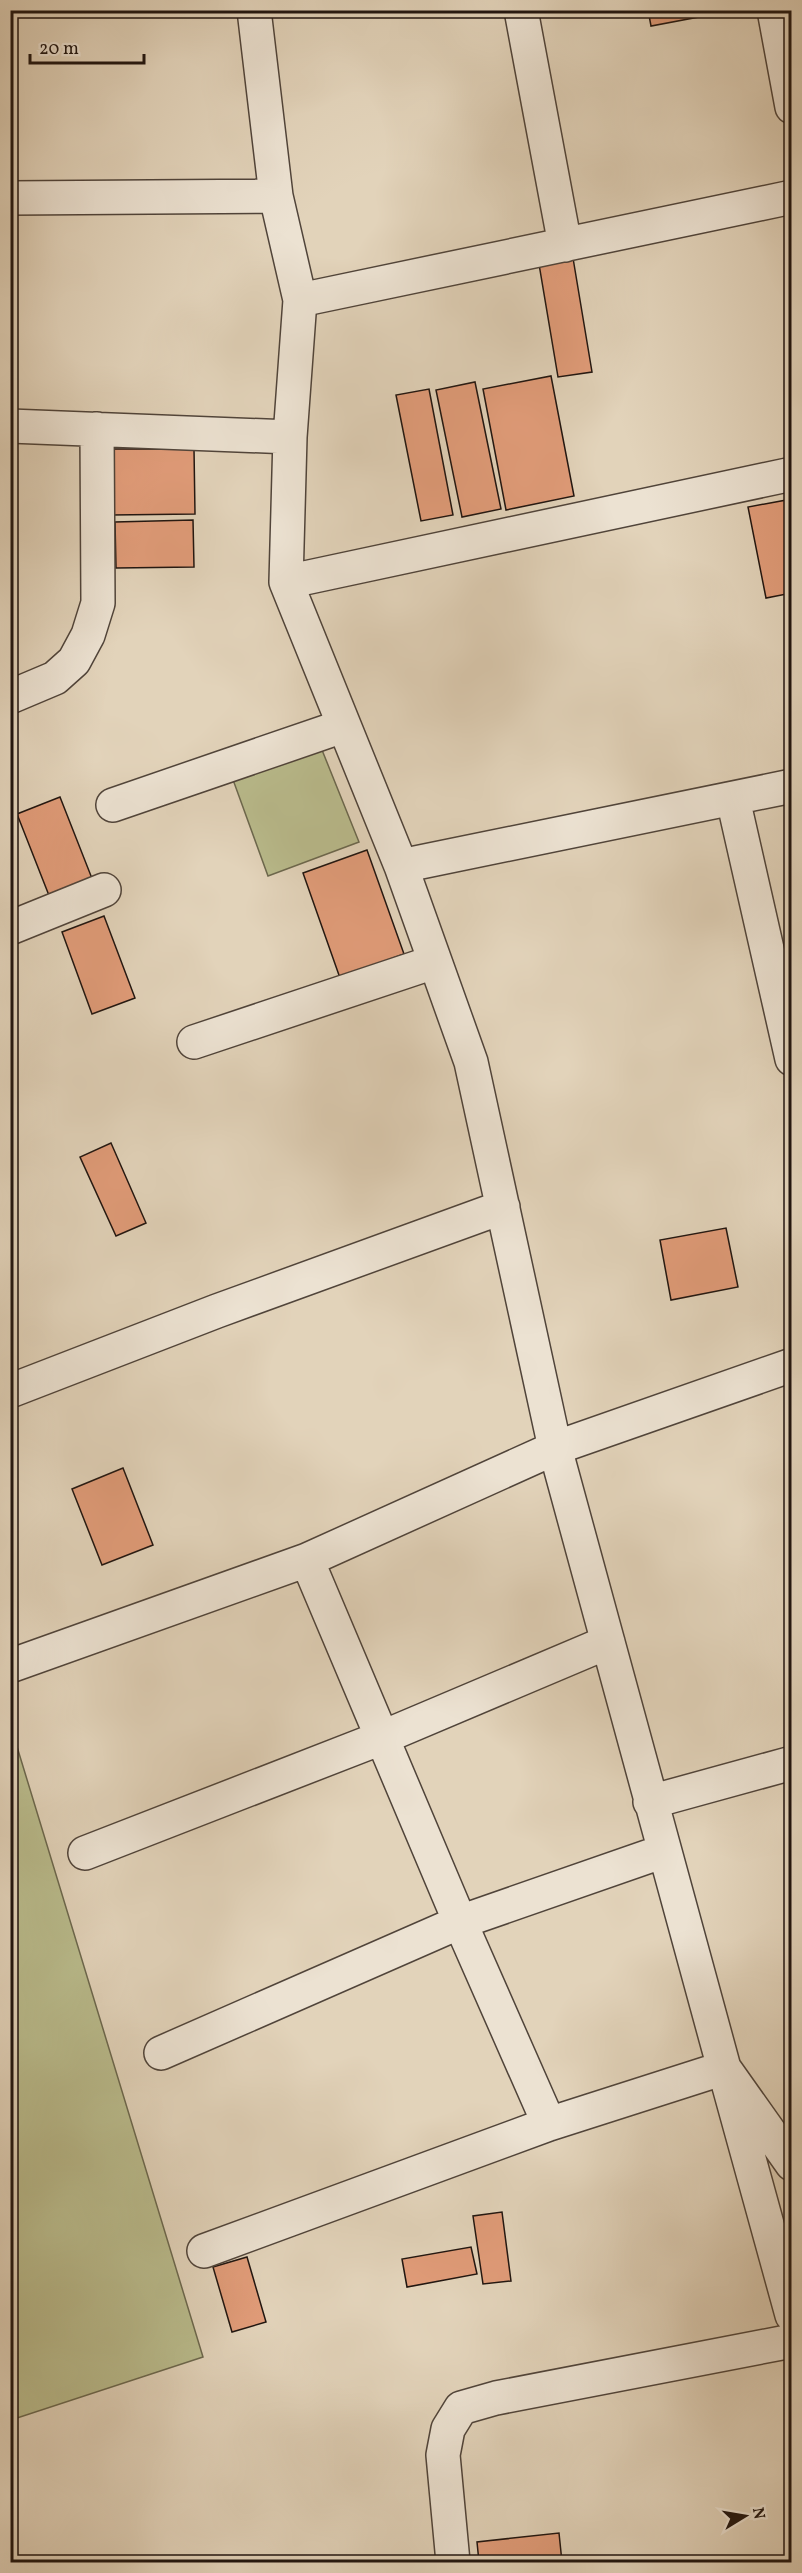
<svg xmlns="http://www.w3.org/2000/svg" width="802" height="2573" viewBox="0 0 802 2573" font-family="Vollkorn,serif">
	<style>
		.green { fill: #b9bb8c; stroke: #6c684e; stroke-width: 1.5 }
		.building { fill: #e19c79; stroke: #201510; stroke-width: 1.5 }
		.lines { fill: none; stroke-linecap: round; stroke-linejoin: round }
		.minor-casing { stroke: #50443a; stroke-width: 36 }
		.minor { stroke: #ece2d2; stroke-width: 33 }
	</style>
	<rect width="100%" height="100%" fill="#e2d3ba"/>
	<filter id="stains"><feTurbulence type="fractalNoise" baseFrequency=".00333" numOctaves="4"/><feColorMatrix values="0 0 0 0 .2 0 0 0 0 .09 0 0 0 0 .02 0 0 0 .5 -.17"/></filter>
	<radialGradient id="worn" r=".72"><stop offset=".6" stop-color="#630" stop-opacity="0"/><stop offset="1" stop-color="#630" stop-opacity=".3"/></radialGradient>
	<path class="green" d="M320,745L359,842L268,876L232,777Z
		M11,1727L203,2357L11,2420H10Z"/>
	<path class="building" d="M648,10H736L651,26Z
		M573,258L592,372L558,377L539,264Z
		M551,376L574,496L506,510L483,389Z
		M475,382L501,509L462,517L436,390Z
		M429,389L453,515L421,521L396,395Z
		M109,449H194L195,514L111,515Z
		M792,499V593L766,598L748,507Z
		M193,520L194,567L116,568L115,522Z
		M60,797L93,881L50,898L17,814Z
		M367,850L404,954L340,978L303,873Z
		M104,916L135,998L92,1014L62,932Z
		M111,1143L146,1223L116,1236L80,1157Z
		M726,1228L738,1287L671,1300L660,1240Z
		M123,1468L153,1545L102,1565L72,1489Z
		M502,2212L511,2281L483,2284L473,2216Z
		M471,2247L477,2274L407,2287L402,2259Z
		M247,2257L266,2322L232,2332L213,2267Z
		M559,2533L562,2562H479L477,2542Z"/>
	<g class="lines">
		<defs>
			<path id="minor" d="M254,10L276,196L300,300L290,437L286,582L401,866L471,1062L555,1448L724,2068L792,2164
				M521,10L565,245
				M774,10L792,107
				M10,198L276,196
				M300,300L792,197
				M10,426L290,437
				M286,582L792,474
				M10,697L55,678L74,661L88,635L98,603L97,429
				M733,799L792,1059
				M113,805L343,726
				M401,866L792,786
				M10,928L104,890
				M194,1042L434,962
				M10,1391L217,1311L503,1207
				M307,1560L460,1922L549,2124L724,2068L792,2315
				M10,1666L307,1560L555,1448L792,1365
				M650,1802L792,1763
				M85,1853L381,1738L608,1642
				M161,2053L460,1922L664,1851
				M204,2251L549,2124
				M453,2562L443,2455L448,2429L461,2408L496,2398L792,2341"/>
		</defs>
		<use href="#minor" class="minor-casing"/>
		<use href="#minor" class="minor"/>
	</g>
	<rect width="802" height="2573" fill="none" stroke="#e2d3ba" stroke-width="36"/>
	<rect x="12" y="12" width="778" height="2549" fill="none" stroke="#201510" stroke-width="3"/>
	<rect x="18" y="18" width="766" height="2537" fill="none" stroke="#201510" stroke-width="1.5"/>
	<g transform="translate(745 2516) rotate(79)" stroke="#ece2d2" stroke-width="4.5" paint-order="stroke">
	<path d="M0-4.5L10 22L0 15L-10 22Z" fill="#201510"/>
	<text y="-9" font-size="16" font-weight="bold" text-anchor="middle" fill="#201510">N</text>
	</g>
	<path d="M30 54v9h114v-9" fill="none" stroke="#201510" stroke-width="3"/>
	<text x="39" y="54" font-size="18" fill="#201510" stroke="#ece2d2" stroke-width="4.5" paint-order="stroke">20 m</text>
	<rect width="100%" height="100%" filter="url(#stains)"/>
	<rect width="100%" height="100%" fill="url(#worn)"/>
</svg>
